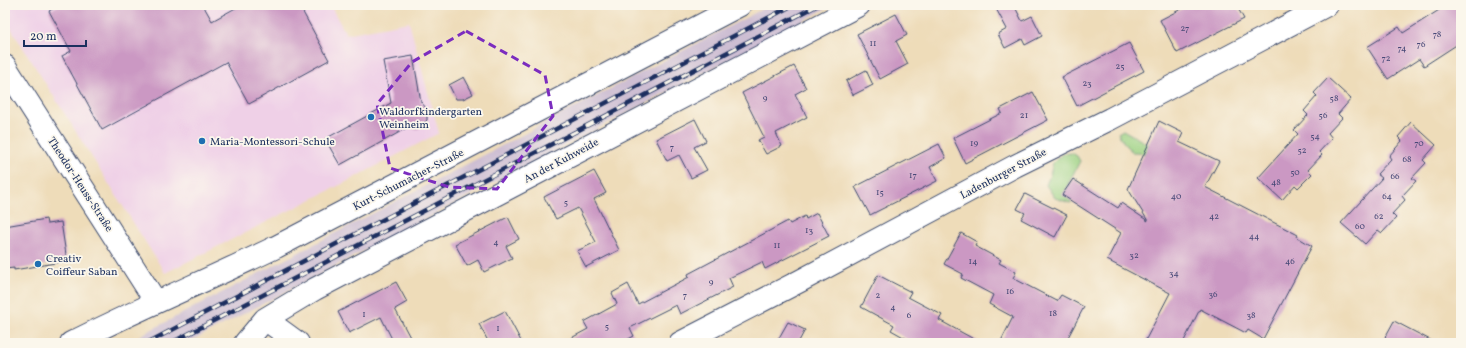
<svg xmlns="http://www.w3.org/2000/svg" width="1466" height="348" viewBox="0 0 1466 348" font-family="Vollkorn,serif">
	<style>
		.built { fill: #efd0e7 }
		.industrial { fill: #cdbed3 }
		.green { fill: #9cd182; stroke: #5c8070 }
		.building { fill: #cb98c3 }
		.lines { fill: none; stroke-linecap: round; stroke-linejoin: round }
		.minor-casing { stroke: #3b496c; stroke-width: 24 }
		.minor { stroke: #fff; stroke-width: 22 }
		.rail-casing { stroke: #1b2f5e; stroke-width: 4.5 }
		.rail { stroke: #fbf7ec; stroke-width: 3; stroke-dasharray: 9; stroke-linecap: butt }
		.marked { fill: none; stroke: #7b2cbf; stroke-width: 3; stroke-dasharray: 8 5; stroke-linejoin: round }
		.poi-dot { fill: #1f6fb2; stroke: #fbf7ec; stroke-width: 1.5 }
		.labels { text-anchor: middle; stroke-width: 3.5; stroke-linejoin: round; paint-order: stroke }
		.number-label { font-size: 9px; fill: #474977 }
		.poi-label { font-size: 11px; fill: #1b2f5e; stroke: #fbf7ec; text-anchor: start }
		.street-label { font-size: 11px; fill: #1b2f5e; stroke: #fbf7ec }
	</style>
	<rect width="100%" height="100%" fill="#fbf7ec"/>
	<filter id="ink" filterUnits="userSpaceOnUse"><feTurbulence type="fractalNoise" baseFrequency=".025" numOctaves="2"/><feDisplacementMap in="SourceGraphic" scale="8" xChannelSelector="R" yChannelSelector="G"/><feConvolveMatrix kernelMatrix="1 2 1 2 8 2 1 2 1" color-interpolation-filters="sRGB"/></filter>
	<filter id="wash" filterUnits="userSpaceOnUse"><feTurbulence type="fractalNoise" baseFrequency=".012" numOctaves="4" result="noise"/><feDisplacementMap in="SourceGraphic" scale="16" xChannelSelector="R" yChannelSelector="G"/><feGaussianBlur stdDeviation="0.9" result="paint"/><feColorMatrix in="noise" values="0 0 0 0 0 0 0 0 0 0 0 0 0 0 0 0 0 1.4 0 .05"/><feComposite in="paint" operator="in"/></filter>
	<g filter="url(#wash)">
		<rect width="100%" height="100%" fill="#eedcb9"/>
		<path class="built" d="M5,5H330L346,34L409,22L439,133L346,182L165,273L5,19Z"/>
		<path class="industrial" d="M770,5H833L188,343H126Z"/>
		<path class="green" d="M1123,130L1167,155L1134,153L1126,146L1118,133Z
			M1072,153L1077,156L1080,161L1068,184L1076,199L1070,203L1055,198L1046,185L1050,175L1053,163L1062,154Z"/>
		<g id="blocks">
			<path class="building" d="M59,5H203L212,21L241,5H299L329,60L249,104L226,62L102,130L62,56L71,51L49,11Z
				M994,5H1014L1022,21L1032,16L1042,36L1025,45L1022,39L1005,48L998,34L1007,29Z
				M1189,5H1236L1244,19L1177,53L1160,20Z
				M1447,5H1461V42L1424,66L1419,59L1388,79L1367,47L1399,27L1403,33Z
				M896,14L907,35L896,41L908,64L880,79L857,34Z
				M1129,43L1144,71L1077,106L1062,77Z
				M413,56L421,102L427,109V120L418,129L407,128L340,165L325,139L391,103L383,61Z
				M794,66L806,88L795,94L807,117L776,133L782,146L766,154L758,140L764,137L742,93Z
				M866,70L873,85L853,95L846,81Z
				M464,77L473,94L463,99H456L449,85Z
				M1328,78L1351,99L1338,114L1342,118L1328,133L1332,138L1319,152L1322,155L1308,170L1312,174L1298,188L1295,185L1282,200L1258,178L1298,134L1294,130L1308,115L1304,111L1317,96L1314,93Z
				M1033,92L1048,120L965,163L953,138L1002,113L1000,109Z
				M695,119L706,141L694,147L707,170L691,178L679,155L667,161L656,139Z
				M1159,121L1183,133L1179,142L1219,161L1205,187L1298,235L1297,237L1312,246L1263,339L1248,330L1246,333L1200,309L1183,343H1144L1170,293L1107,260L1121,233L1062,195L1073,179L1118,208L1121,203L1148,221L1128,189Z
				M1411,122L1436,145L1423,160L1426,163L1412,178L1416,181L1402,196L1405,200L1392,214L1396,218L1382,233L1378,230L1365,244L1341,223L1382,178L1377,174L1391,159L1389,156L1402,141L1398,137Z
				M939,144L946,158L930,167L937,181L870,215L855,187Z
				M594,171L606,193L594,199L619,250L586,267L577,251L596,242L578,208L556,219L544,197Z
				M1025,194L1067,215L1055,237L1021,219L1025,213L1017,209Z
				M817,213L829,236L765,269L762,262L729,278L733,287L680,314L676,305L630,328L634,336L621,343H562L588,329L584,322L617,304L612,293L628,284L638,304L689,277L688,274L788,221L790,224L805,216L806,219Z
				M508,217L519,239L506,246L512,258L484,272L478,260L467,266L455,244Z
				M46,219L47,224L61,222L67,261L14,270V268L5,269V226Z
				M961,233L977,242L975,246L1001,260L999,263L1016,272L1013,278L1057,301L1061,295L1084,307L1065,343H1000L1013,317L989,304L993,295L961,278L963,274L944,264Z
				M878,275L911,292L908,297L942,315L939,320L981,343H914L891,330L894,325L861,307Z
				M396,282L407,302L395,309L413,343H394L381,317L349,333L338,312Z
				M505,311L522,343H489L479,324Z
				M1394,321L1436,343H1382Z
				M788,322L805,330L798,343H776Z"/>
		</g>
	</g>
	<g filter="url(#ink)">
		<use href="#blocks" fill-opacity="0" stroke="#3b496c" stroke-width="1"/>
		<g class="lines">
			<defs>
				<path id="minor" d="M5,66L156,302
					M265,319L298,343
					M71,343C138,309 208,280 276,247L740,5
					M245,343L265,319L315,289L859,5
					M680,343L800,281L1015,166L1110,119L1327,5"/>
			</defs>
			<use href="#minor" class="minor-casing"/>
			<use href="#minor" class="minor"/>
			<defs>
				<path id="rail" d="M147,343L793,5
					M171,343L818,5"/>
			</defs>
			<use href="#rail" class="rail-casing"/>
			<use href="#rail" class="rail"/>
		</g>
	</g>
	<path class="marked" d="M466,31L545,75L553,116L497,189L449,187L390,168L377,104L412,62Z"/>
	<g class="poi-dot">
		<circle cx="371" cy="117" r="4"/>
		<circle cx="202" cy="141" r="4"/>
		<circle cx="38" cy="264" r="4"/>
	</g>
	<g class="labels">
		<g class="number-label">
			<text x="1185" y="31">27</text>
			<text x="1437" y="37">78</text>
			<text x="873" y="46">11</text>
			<text x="1421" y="47">76</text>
			<text x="1402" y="51">74</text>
			<text x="1386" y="61">72</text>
			<text x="1120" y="69">25</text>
			<text x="1087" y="86">23</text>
			<text x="765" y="101">9</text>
			<text x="1334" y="101">58</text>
			<text x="1024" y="118">21</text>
			<text x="1323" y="118">56</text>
			<text x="1315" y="139">54</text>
			<text x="974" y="146">19</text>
			<text x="1419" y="146">70</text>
			<text x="672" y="150">7</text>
			<text x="1302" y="153">52</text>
			<text x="1407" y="162">68</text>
			<text x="1295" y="175">50</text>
			<text x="913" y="178">17</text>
			<text x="1395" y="179">66</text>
			<text x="1276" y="185">48</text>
			<text x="880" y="195">15</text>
			<text x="1176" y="199">40</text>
			<text x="1387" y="199">64</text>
			<text x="566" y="205">5</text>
			<text x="1214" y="219">42</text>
			<text x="1379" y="219">62</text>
			<text x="1360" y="229">60</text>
			<text x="809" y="233">13</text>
			<text x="1254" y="239">44</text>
			<text x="496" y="245">4</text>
			<text x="777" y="248">11</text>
			<text x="1134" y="258">32</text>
			<text x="973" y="264">14</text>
			<text x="1290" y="264">46</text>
			<text x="1174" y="276">34</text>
			<text x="711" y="285">9</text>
			<text x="1010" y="294">16</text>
			<text x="1213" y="297">36</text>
			<text x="685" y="298">7</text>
			<text x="878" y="298">2</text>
			<text x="893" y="310">4</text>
			<text x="1053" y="316">18</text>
			<text x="364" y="317">1</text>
			<text x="909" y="318">6</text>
			<text x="1251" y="318">38</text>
			<text x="607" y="329">5</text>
			<text x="498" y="331">1</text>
		</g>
		<g class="poi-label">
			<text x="379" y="115">Waldorfkindergarten<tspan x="379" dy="13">Weinheim</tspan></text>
			<text x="210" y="145">Maria-Montessori-Schule</text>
			<text x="46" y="262">Creativ<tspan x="46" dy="13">Coiffeur Saban</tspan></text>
		</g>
		<g class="street-label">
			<text transform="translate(561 160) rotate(-28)" y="4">An der Kuhweide</text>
			<text transform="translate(1003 173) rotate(-28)" y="4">Ladenburger Straße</text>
			<text transform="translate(408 179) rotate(-27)" y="4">Kurt-Schumacher-Straße</text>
			<text transform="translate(81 184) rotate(57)" y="4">Theodor-Heuss-Straße</text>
		</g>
	</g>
	<rect width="1466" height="348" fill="none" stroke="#fbf7ec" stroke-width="20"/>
	<path d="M24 40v6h62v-6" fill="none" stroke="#1b2f5e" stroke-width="2"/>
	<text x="30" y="40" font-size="12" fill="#1b2f5e" stroke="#fbf7ec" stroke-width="3" paint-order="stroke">20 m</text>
</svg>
